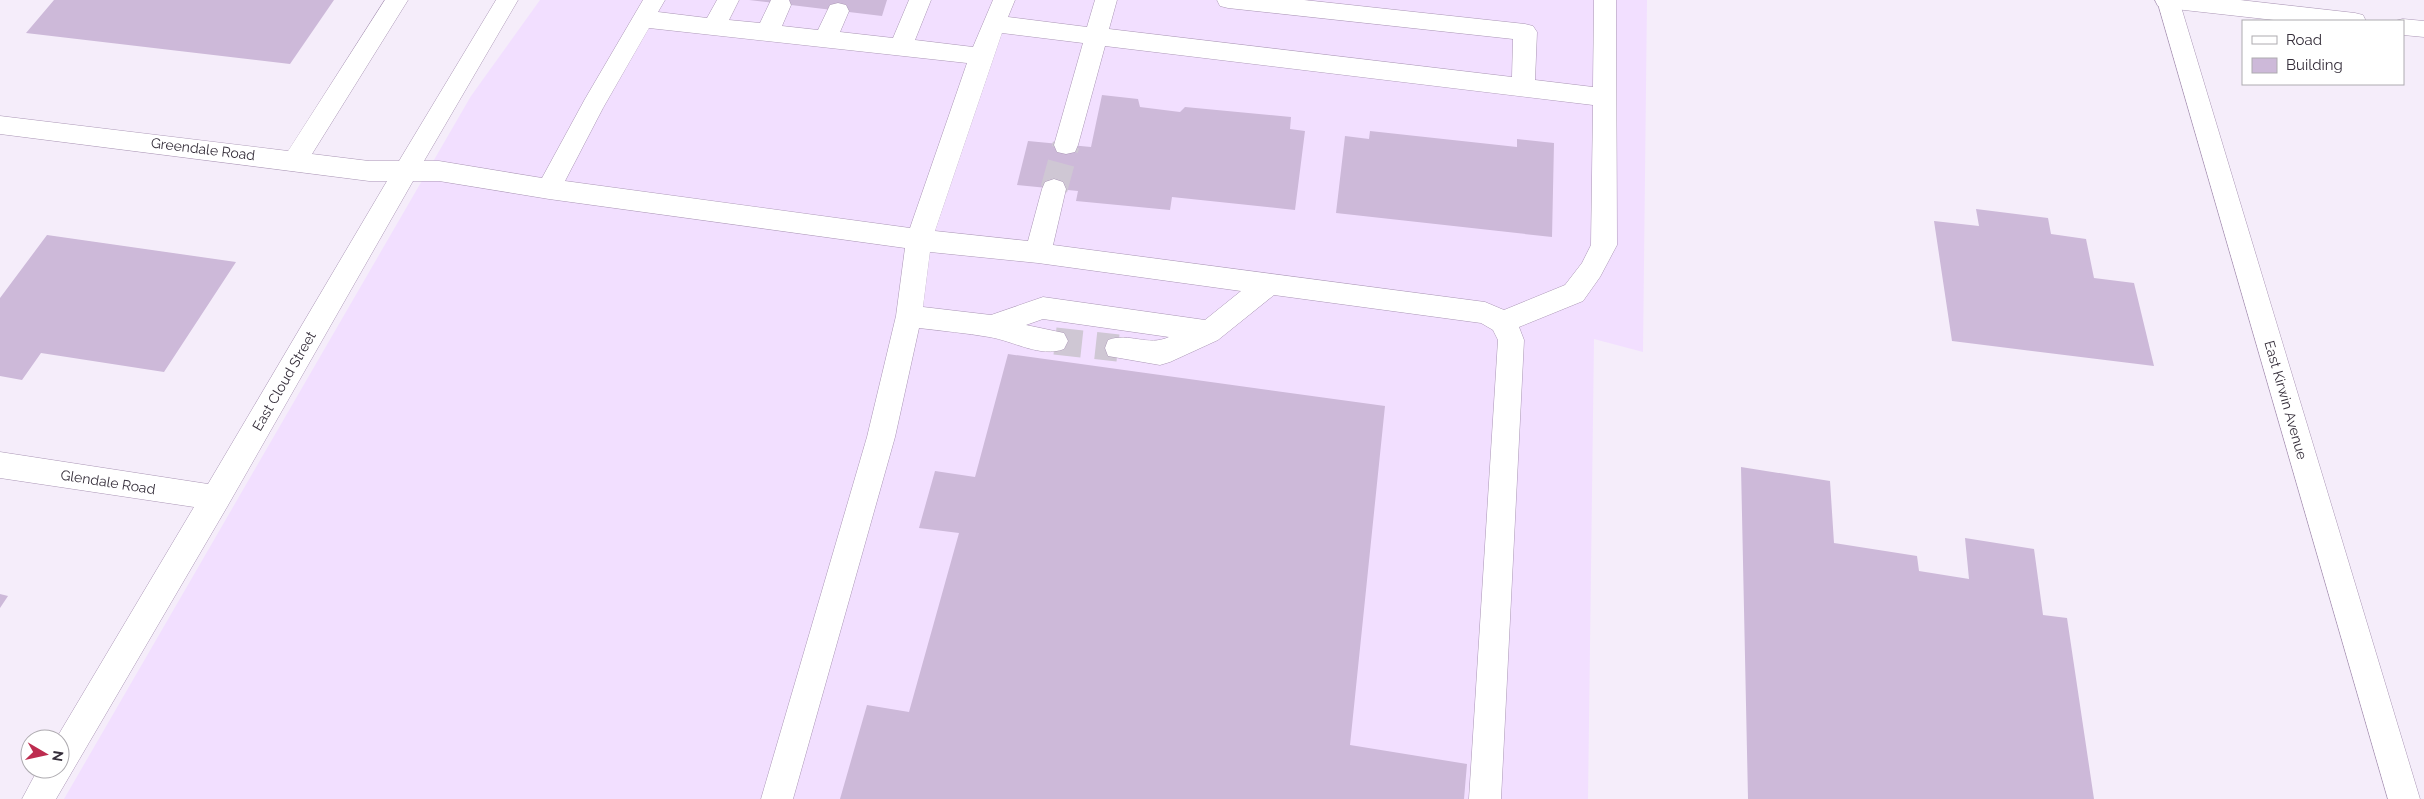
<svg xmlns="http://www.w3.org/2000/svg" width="2424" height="799" viewBox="0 0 2424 799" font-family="Raleway,sans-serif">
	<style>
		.built { fill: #f2dfff }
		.building { fill: #cdb9d9 }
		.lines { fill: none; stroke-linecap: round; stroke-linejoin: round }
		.minor-tunnel { stroke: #cfc7d4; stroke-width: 27; stroke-dasharray: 27 14; stroke-linecap: butt }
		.minor-casing { stroke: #aa96b5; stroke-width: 1 }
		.major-casing { stroke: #aa96b5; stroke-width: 1 }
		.minor { fill: #fff; fill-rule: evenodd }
		.major { fill: #fff; fill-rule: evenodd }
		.labels { text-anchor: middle; stroke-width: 4; stroke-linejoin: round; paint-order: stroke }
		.street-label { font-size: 14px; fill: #352e3a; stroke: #fff }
	</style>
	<rect width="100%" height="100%" fill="#f5edfa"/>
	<path class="built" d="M540,0H1647L1643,352L1594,339L1588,799H64L471,96Z"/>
	<path class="building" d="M54,0H334L290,64L26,33Z
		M749,0H887L882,16Z
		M1102,95L1138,99L1140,107L1180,112L1185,107L1291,117L1290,129L1305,131L1295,210L1172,197L1170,210L1076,201L1078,191L1017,185L1028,141L1091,147Z
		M1370,131L1517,147V139L1554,143L1552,237L1336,213L1345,136L1369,139Z
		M1976,209L2048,218L2051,234L2086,239L2094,278L2134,283L2154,366L1952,341L1934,221L1979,226Z
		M47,235L236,262L164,372L41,353L22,380L0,376V298Z
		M1008,354L1385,406L1350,745L1467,764L1464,799H840L867,705L909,712L959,533L919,528L935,471L975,477Z
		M1741,467L1830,481L1834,543L1917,556L1919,571L1969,579L1965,538L2034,549L2043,615L2067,618L2094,799H1748Z
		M0,594L8,596L0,608Z"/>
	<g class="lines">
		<path class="minor-tunnel" d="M1054,189L1066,145
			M1055,341L1118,348"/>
		<defs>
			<path id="minor" d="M385,0H408L312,154L369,161H399L496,0H518L424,161H439L542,178L585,99L643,0H665L658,12L707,18L717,0H739L729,20L760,23L771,0H789L791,5L782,26L818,30L830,5L838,3L846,5L849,11L840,32L893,38L909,0H931L915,40L973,47L993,0H1015L1008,17L1087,27L1095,0H1117L1109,29L1512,77L1513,39L1228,8L1220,6L1217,0H1304L1525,24L1533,26L1537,32L1535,80L1593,87L1594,0H1616L1617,245L1600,277L1583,301L1519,327L1524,340L1501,799H1469L1498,340L1493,330L1481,323L1274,295L1218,340L1170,362L1160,365L1108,356L1105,348L1108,340C1130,332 1147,347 1169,337L1043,319L1026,325L1064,333L1068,341L1064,349C1040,358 1014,341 989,337C966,333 943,331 919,328L895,437L793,799H761L867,437L896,316L905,248L549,199L439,181H413L227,507L56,799H22L38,769H60V739H56L194,507L0,478V452L208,484L387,181H369L0,134V116L288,151ZM649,28L967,63L910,228L565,181L603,108ZM1002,33L1083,43L1054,145L1057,152L1066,154L1075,152L1078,145L1105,46L1593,105L1591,245L1582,263L1565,285L1504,310L1485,302L1053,245L1066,189L1063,182L1054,179L1045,182L1042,189L1028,241L935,231ZM930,252L1038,263L1241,291L1205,320L1043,297L991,315L923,307Z
				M2157,0H2179L2420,799H2388Z"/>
			<path id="major" d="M2155,0H2240L2355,13L2363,15L2366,21H2283L2166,8L2158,6Z
				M2403,19L2424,21V37L2403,35V21H2395Z"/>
		</defs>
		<use href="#minor" class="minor-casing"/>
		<use href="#major" class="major-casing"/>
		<use href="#minor" class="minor"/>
		<use href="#major" class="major"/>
	</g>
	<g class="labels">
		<g class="street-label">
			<text transform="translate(203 149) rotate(7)" y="5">Greendale Road</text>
			<text transform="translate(284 381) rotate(-60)" y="5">East Cloud Street</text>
			<text transform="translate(2286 400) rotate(74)" y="5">East Kirwin Avenue</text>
			<text transform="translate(108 482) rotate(9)" y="5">Glendale Road</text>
		</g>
	</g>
	<rect x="2242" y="20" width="162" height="65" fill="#ffffff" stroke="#aeabb0"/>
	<rect x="2252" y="36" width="25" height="8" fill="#ffffff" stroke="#aeabb0"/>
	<text x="2286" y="45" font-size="15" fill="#352e3a">Road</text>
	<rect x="2252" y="58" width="25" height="15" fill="#cdb9d9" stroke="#aeabb0"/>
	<text x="2286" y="70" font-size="15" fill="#352e3a">Building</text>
	<g transform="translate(45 754) rotate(99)"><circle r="24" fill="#ffffff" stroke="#aeabb0"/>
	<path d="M0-4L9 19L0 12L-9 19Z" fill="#bd2c4f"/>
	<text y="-8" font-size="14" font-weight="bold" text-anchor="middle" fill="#352e3a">N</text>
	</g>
</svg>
